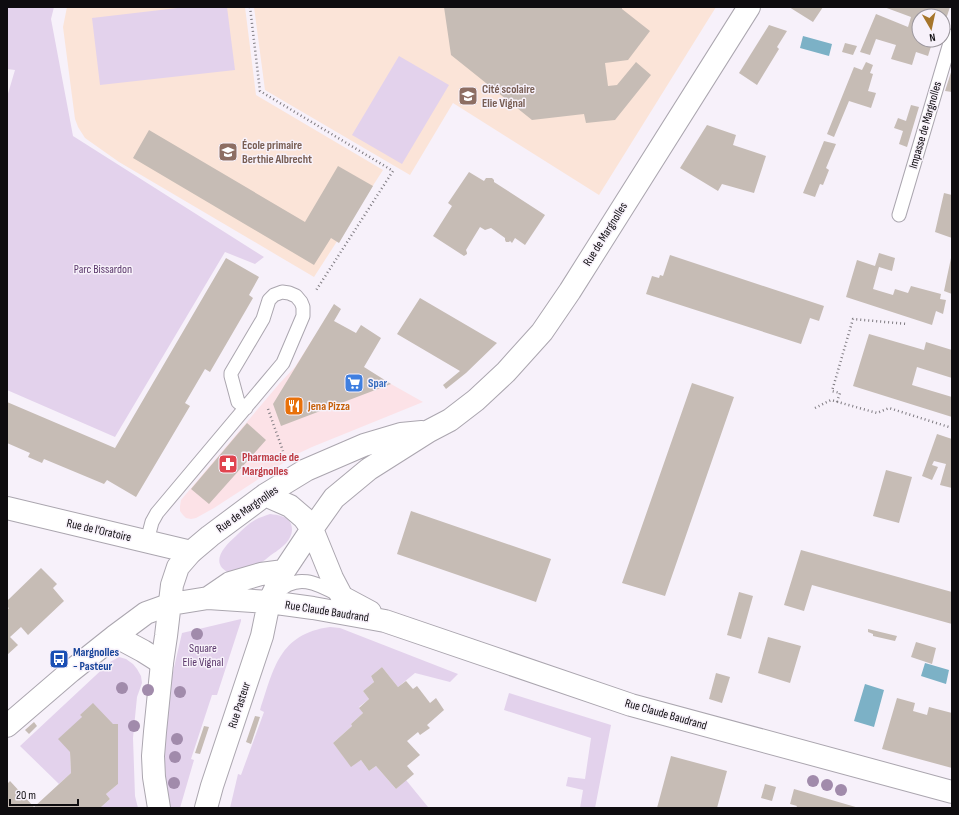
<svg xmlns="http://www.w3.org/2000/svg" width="959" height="815" viewBox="0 0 959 815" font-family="'Sofia Sans Condensed',sans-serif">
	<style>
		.commercial { fill: #fce2e7 }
		.education { fill: #fbe4d8 }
		.green { fill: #e3d2ec }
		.water { fill: #7cb1c6 }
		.building { fill: #c6bcb5 }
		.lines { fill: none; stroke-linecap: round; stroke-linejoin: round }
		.service-casing { stroke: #aba6af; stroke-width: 15 }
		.minor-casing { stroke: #aba6af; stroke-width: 24 }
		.tertiary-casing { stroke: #aba6af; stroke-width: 24 }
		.path { stroke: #7f7b81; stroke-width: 2.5; stroke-dasharray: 1 3; stroke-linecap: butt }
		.service { stroke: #fff; stroke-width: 13 }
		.minor { stroke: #fff; stroke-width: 22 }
		.tertiary { stroke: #fff; stroke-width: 22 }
		.tree { fill: #a18bab }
		.labels { text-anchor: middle; stroke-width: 3; stroke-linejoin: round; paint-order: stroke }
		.education-label { font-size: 12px; font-weight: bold; fill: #785e54; stroke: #f7f1fa; text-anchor: start }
		.street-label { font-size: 12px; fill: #0e0c0f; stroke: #f7f1fa }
		.park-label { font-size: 12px; fill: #5a376b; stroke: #f7f1fa }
		.shop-label { font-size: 12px; font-weight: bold; fill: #366cbe; stroke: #f7f1fa; text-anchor: start }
		.food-label { font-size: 12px; font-weight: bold; fill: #c56008; stroke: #f7f1fa; text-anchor: start }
		.health-label { font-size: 12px; font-weight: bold; fill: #be3a42; stroke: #f7f1fa; text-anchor: start }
		.transit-label { font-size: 12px; font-weight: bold; fill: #164399; stroke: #f7f1fa; text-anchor: start }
	</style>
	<rect width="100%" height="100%" fill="#f7f1fa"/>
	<path class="commercial" d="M314,337L391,384L423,402L312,447L297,454L214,508L196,518L191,519L186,518L183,515L180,511V506L181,500L279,384L295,367Z"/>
	<path class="education" d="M67,7H245L256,95L383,170L314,277L119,162L85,138L78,127L75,119L63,27Z
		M254,7H716L599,195L453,103L410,175L265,90Z"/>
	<path class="green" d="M7,7H54L51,19L73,136L264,257L255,264L225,252L115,437L7,390V97L15,70L7,69Z
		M186,7H227L235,70L100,85L92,18Z
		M399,56L449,85L402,164L352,135Z
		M270,514C278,515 288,516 291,524C296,538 281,549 271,555C267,558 263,562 258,564C250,568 241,571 232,574C208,565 223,547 236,536C242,530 248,524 255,520C260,517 265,516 270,514Z
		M241,619V621L217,695H212L191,759L194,760L180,808H169L166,784L164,750L170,685L182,633Z
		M330,627L340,628L458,674L450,682L415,673L398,687L382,667L371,676L374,682L363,691L369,699L359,707L363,713L351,724L352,726L333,743L351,766L361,760L369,771L376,766L396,789L406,780L428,807L426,808H230L238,774L241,775L264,712L260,710C274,668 279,634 330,627Z
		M119,657L126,659L133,664L137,669L141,676L142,683L137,697L133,738L135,796L138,808H100L110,799L106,794L118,784L113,724L80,715L82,717L70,752L71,773L59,784L20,746L110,662Z
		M509,693L611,725L595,808H580L583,790L566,786L568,777L585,779L591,738L504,710Z"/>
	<path class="water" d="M803,36L832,44L829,56L800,48Z
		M925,663L949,670L946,684L921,676Z
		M865,684L884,690L874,727L854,721Z"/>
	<path class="building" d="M444,7H622V9L650,31L628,60L605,63L608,86L617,85L636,62L651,75L615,120L586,123L584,114L532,120L451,55Z
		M789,7H823L813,22Z
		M884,7H950L943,28V16H919V40H933L928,56L916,52L912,65L891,59L896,45L876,39L870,55L860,52L876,14L908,27L911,17Z
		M769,25L787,31L777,47L779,49L757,85L739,73Z
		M845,43L857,46L853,55L842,52Z
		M866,62L873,65L870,73L873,74L868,91L876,93L871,108L849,101L834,137L827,134L854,67L862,70Z
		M952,69V92L945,91Z
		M911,105L919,107L907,147L899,144L903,131L894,128L898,118L906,121Z
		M707,125L736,135L733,145L766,156L754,193L722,184L718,191L680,168Z
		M149,130L305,222L338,166L373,186L339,243L331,238L314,265L133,158Z
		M824,141L836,144L826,168L829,170L823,185L820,184L815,197L803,193Z
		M469,172L484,181L486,178H492L494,180V182L545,215L525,245L515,238L512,243L510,241L509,242H506L505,240V238L491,228L485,230L480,227L466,250L467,253V254L464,256L433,236L452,206L448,203Z
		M944,193L952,195V238L935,232Z
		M879,253L895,258L892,271L879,267L873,289L893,295L895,289L908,293L911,286L941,294L940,299L946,300L943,314L936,311L932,325L846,297L857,260L875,266Z
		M670,255L824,306L819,321L810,318L801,344L646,294L652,276L659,278L660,275L663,276Z
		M226,258L259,277L249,295L253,298L210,372L205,369L185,403L190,406L136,497L107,480L104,484L44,459L42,463L28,457L30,453L7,443V402L115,448Z
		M951,258H952V294L944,291Z
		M420,298L497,343L466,373L446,389L443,385L460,371L397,334Z
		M334,304L341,309L334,321L356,333L361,325L381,338L364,367L391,384L281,426L273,404Z
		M869,334L924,350L926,342L952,350V378L917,367L912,385L952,397V417L853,386Z
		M692,383L734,397L665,596L622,583Z
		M247,423L266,440L209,504L191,489Z
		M937,434L952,439V488L940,485L946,464L934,461L932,465L938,467L932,480L922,476Z
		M886,470L912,477L899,523L873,516Z
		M411,511L551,559L536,602L397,554Z
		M801,550L952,592V624L812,585L804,611L784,605Z
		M41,568L57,584L53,588L64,601L28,635L21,627L10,637L18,645L7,655V610L9,608L7,607V601Z
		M739,592L753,596L741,639L727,635Z
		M868,629L897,636L895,641L873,636V634L868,632Z
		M768,637L801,646L790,683L758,673Z
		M916,642L936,648L932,664L911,657Z
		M60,654L64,658L55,666L51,661Z
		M382,667L398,687L406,681L413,689L417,686L430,703L436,698L444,710L427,725L430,728L420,735L418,732L407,741L420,755L407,766L414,774L396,789L376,766L369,771L361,760L351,767L333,743L352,726L351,724L363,713L359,708L369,699L363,691L374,682L371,676Z
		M716,673L730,677L722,703L709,699Z
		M897,698L915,703L913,711L927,715L929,707L952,713V768L882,749Z
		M93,703L113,724H118V784L106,794L110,799L100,808H7V784L10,781L34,807L71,773L70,752L58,739L82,717L80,715Z
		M255,716L260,717L251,744L246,742Z
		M34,722L37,726L29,734L25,730Z
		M204,726L209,727L200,754L195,753Z
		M671,756L727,771L717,808H657Z
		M765,784L776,787L772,801L761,798Z
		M794,789L859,808H796L797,806L790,804Z"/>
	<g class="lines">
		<defs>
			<path id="service" d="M899,215L952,36
				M147,541L152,522L157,513L283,363L303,316V307L301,302L296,296L289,293L282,292L274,295L269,300L263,319L231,373V376L238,402L246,408
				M276,594C296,572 317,583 339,595"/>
			<path id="minor" d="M7,508L191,552
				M115,636L143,651L162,663
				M7,726L71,671L115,636L146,613L171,604"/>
			<path id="tertiary" d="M265,495L290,506L304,518L312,529L332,578L342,597L370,612
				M208,598L230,583L261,574L284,571
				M171,604L208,598L269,602L313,608L385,621L631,705L952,792
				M159,808L154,777L153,756L155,732L162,663L166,636L172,585L178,567L191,552L210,536L265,495L306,470L364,445L401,434L422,432
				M206,808L212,786L262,636L269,602L284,571L312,529L334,498L369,469L429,431L450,420L476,400L506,372L542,332L570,291L749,7"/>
		</defs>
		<use href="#service" class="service-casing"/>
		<use href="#minor" class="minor-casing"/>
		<use href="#tertiary" class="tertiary-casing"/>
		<path class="path" d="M250,7L260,91L393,171L315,292
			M837,402L840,393L832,391L853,319L907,324
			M815,408L831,400L877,413L889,408L952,428
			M268,409L283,451"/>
		<use href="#service" class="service"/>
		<use href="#minor" class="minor"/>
		<use href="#tertiary" class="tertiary"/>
	</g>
	<g class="tree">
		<circle cx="197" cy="634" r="6"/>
		<circle cx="122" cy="688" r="6"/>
		<circle cx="148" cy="690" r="6"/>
		<circle cx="180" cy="692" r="6"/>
		<circle cx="134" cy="726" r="6"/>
		<circle cx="177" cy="739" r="6"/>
		<circle cx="175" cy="757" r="6"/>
		<circle cx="813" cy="781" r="6"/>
		<circle cx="174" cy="783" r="6"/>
		<circle cx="827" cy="785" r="6"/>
		<circle cx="841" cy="790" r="6"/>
	</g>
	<defs>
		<symbol id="school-square" viewBox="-11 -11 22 22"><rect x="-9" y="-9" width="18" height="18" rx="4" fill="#8d6e63" stroke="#f7f1fa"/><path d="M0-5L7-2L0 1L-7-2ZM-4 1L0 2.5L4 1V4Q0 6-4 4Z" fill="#fff"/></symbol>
		<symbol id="supermarket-square" viewBox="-11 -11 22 22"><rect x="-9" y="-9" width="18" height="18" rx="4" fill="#3f7fe0" stroke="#f7f1fa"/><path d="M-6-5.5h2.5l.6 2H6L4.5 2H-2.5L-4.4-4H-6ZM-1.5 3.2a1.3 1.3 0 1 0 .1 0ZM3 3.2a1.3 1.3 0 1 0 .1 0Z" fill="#fff"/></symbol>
		<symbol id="restaurant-square" viewBox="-11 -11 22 22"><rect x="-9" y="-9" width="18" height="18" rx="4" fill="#e8710a" stroke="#f7f1fa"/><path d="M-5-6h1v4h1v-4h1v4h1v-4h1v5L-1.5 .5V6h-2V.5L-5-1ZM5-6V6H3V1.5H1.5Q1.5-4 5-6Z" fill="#fff"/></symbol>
		<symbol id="pharmacy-square" viewBox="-11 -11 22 22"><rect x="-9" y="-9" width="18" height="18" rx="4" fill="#e0444e" stroke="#f7f1fa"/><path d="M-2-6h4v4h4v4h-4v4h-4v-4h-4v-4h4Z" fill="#fff"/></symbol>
		<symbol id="bus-square" viewBox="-11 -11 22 22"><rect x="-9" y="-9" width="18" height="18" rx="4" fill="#1a4fb4" stroke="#f7f1fa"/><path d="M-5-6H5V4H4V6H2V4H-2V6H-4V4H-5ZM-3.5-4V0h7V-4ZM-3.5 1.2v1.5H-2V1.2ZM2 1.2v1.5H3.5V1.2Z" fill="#fff"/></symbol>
	</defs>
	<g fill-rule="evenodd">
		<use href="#school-square" x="457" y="85" width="22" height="22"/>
		<use href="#school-square" x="217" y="141" width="22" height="22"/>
		<use href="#supermarket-square" x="343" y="372" width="22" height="22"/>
		<use href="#restaurant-square" x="283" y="395" width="22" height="22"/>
		<use href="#pharmacy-square" x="217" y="453" width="22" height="22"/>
		<use href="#bus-square" x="48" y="648" width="22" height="22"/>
	</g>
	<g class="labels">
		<g class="education-label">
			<text x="482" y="93">Cité scolaire<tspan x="482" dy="14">Elie Vignal</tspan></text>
			<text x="242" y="149">École primaire<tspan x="242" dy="14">Berthie Albrecht</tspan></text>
		</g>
		<g class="street-label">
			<text transform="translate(925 125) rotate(-74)" y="4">Impasse de Margnolles</text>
			<text transform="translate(605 234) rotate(-58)" y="4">Rue de Margnolles</text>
			<text transform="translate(247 509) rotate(-35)" y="4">Rue de Margnolles</text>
			<text transform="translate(99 530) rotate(13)" y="4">Rue de l'Oratoire</text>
			<text transform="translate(327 611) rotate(9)" y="4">Rue Claude Baudrand</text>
			<text transform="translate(239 705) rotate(-72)" y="4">Rue Pasteur</text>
			<text transform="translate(666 714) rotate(16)" y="4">Rue Claude Baudrand</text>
		</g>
		<g class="park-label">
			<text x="103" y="273">Parc Bissardon</text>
			<text x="203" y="652">Square<tspan x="203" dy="14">Elie Vignal</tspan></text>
		</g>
		<g class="shop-label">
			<text x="368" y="387">Spar</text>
		</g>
		<g class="food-label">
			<text x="308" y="410">Jena Pizza</text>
		</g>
		<g class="health-label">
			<text x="242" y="461">Pharmacie de<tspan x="242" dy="14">Margnolles</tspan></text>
		</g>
		<g class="transit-label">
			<text x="73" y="656">Margnolles<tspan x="73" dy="14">- Pasteur</tspan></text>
		</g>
	</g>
	<rect width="959" height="815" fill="none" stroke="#0e0c0f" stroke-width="16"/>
	<g transform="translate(931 28) rotate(171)"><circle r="19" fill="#f7f1fa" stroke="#9a959c"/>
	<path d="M0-3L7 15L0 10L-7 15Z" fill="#a6752b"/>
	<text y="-6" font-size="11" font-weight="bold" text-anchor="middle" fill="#0e0c0f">N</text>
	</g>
	<path d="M10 799v6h68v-6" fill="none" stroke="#0e0c0f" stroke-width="2"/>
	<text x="16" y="799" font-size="12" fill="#0e0c0f" stroke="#f7f1fa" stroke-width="3" paint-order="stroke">20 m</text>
</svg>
